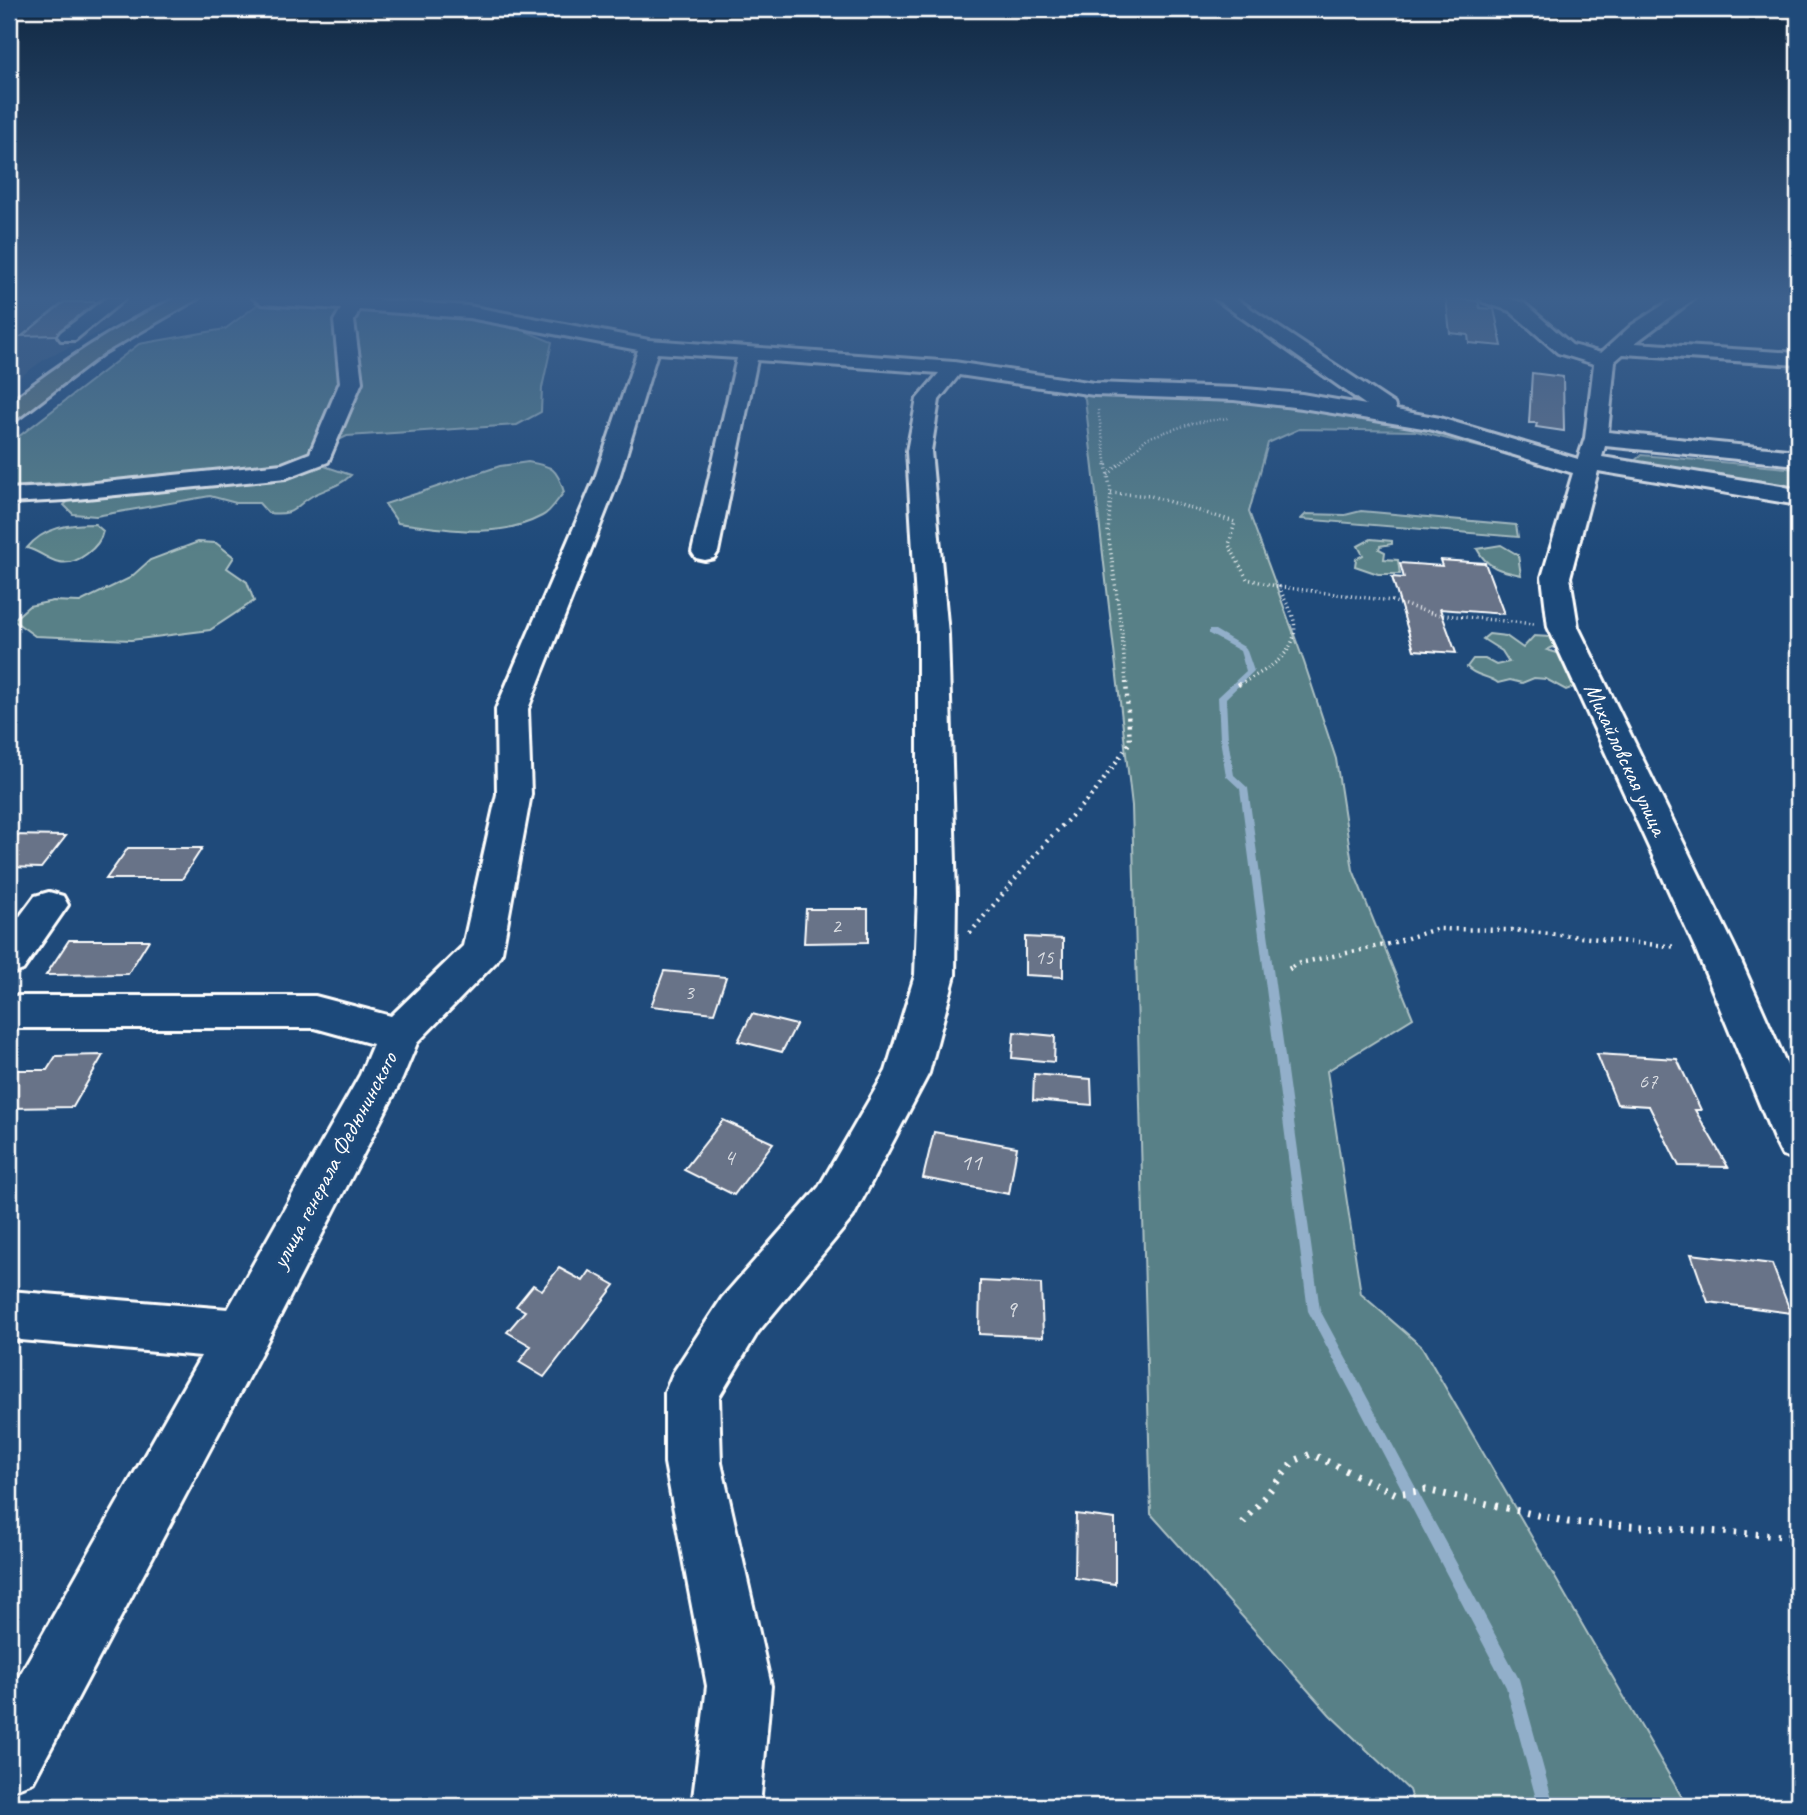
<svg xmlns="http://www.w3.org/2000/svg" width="1807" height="1815" viewBox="0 0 1807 1815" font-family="Caveat,sans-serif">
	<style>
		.built { fill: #35567e }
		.green { fill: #588087; stroke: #acc0c3; stroke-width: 2 }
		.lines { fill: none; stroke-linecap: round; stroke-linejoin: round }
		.stream { fill: #92afca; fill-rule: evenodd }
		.building { fill: #687388; stroke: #fff; stroke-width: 2 }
		.minor-casing { stroke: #fff; stroke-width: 6 }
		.major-casing { stroke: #fff; stroke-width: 6 }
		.path-far4 { stroke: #fff; stroke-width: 2.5; stroke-dasharray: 1 2.5; stroke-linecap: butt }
		.path-far3 { stroke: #fff; stroke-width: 3.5; stroke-dasharray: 1 3.5; stroke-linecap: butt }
		.path-far2 { stroke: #fff; stroke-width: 4.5; stroke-dasharray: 2 5; stroke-linecap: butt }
		.path-far1 { stroke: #fff; stroke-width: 5; stroke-dasharray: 2 6; stroke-linecap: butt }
		.path { stroke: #fff; stroke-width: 7; stroke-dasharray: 2.5 8; stroke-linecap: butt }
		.minor { fill: #1f4a7a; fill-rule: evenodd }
		.major { fill: #6b7f7c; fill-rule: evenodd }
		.labels { text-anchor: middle; stroke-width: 7; stroke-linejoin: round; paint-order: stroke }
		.number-label { font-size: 21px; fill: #d9dce1 }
		.street-label { font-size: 24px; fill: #fff; stroke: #1f4a7a }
		.near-number-label { font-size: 24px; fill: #d9dce1 }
	</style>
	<rect width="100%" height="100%" fill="#1f4a7a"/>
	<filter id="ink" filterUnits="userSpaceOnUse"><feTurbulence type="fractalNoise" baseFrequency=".0143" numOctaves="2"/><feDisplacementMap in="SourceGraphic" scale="14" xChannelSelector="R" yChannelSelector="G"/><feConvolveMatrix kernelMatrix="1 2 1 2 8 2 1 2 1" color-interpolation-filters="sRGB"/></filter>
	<g filter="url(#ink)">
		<path class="built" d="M9,300L64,301L160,303L45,359L9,385Z"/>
		<path class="green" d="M261,302L472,315L513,326L552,342L542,388L541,412L517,425L347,436L310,454L321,465L351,475C339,487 326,488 312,496C293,507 296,516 268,513L259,503H236L210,496L96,516L73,514L64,505L72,498L111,480L9,487V444L139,344L225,329Z
			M1081,391L1255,398L1451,432L1551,465L1416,431L1299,429L1268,443L1249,512L1304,662L1336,759L1353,870L1413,1018L1327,1071L1361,1294L1422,1347L1687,1806H1414L1409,1790L1330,1715L1151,1514L1132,806L1085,399Z
			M1641,455L1798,469V494L1631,464Z
			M528,462C552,466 557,468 564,492C558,499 551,512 542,516C497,540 446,529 398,523L385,504L500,466Z
			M1361,511L1516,525L1518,537L1301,519L1306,514L1345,515Z
			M95,524L103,531C100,547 77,566 59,562C48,560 39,551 27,548C44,527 69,524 95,524Z
			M1371,539L1392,541V544L1380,546L1379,549L1385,552L1384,559L1398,560L1400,574H1378L1355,566L1356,559L1363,555L1358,546Z
			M198,542L216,543L234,557L227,568L247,582L254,601L210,630L131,640L35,636L13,620L29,606L53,601L80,602L130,578L150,560Z
			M1501,545L1518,555L1521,575C1501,571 1487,568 1477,549Z
			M1489,634L1506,636L1523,648L1534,636L1550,637L1555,646L1547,650L1561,654L1574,687L1566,690L1546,679L1534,678L1522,683L1510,680L1498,683C1488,675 1476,677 1467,667L1473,659H1485L1496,665L1509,662L1502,651L1483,639Z"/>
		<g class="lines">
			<path class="stream" d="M1209,630H1215L1246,648L1254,671L1226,698L1228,739L1234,775L1248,788L1320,1310L1519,1679L1554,1806H1538L1506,1687L1308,1311L1240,789L1226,776L1220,739L1218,697L1246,671L1240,651L1209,634Z"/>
		</g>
		<path class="building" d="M1446,298L1478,301L1480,308L1494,309L1502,346L1469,343L1468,335L1450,333Z
			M64,302H97L56,335L22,336Z
			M1532,373L1563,377L1564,431L1536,427L1537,423H1529Z
			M1440,560L1485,563L1504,614L1440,609L1456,653L1414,650L1392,577L1404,578L1400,563L1442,566Z
			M9,835L66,836L41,868L9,867Z
			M128,848H202L182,879H106Z
			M806,909H868V942L804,943Z
			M1025,937L1063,939V977L1025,975Z
			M69,940H149L128,974L46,975Z
			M664,971L726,977L714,1013L651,1006Z
			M752,1014L796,1025L782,1052L738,1041Z
			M1014,1032L1055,1036L1054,1062L1012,1058Z
			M1597,1054L1677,1059L1701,1110H1695L1728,1167L1679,1166L1649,1106L1617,1104Z
			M103,1055L73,1107L9,1108V1070H47L56,1056Z
			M1034,1074L1091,1079L1092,1105L1033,1100Z
			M723,1120L773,1143L734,1195L684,1170Z
			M934,1132L1017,1147L1009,1194L923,1178Z
			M1691,1254L1772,1264L1791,1313L1708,1302Z
			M559,1268L583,1281L590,1271L615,1285L544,1377L519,1362L531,1346L507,1332L525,1311L516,1306L533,1285L542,1290Z
			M980,1281L1041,1284L1043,1337L979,1334Z
			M1076,1514L1115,1519V1584L1075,1578Z"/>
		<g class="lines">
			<defs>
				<path id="minor" d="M106,298H126L75,340H61L58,336L61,332Z
					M253,298H354L469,306L649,340L954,362L1094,383L1234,388L1302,394L1366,405L1214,298H1235L1394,404L1396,410L1440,418L1578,459L1585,438L1594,364L1558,353L1510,311L1483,302L1480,298H1507L1524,303L1572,345L1601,353L1632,325L1674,298H1695L1635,343L1798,353V365L1623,354L1615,361L1608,432L1798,451V465L1605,446L1602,457L1781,486L1798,490V505L1598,471L1570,577L1578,627L1736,950L1798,1090V1160L1782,1155L1775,1141L1696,950L1548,627L1542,577L1573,473L1429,429L1302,408L1234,400L1094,395L959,375L939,400L931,451L948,634L956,895L955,975L929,1073L853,1217L758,1332L719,1397L721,1463L771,1686L760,1806H692L707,1686L665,1463V1392L673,1373L722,1298L819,1187L886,1071L915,975L918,895V634L907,451L917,399L939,373L757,360L718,552L714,558L705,560L696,558L692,552L737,358L657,353L619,478L528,709L531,794L502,952L496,962L417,1043L402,1079L261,1353L33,1782L9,1791V1694L201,1356L9,1339V1291L228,1309L360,1075L373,1044L315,1028H9V996H315L391,1016L463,946L497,794L496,709L595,478L638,350L469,318L359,310L354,321L362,382L328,462L286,478L66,500L9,503V489L66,486L282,464L310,453L340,382L334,321L341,309L262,304Z
					M49,892L63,896L68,905L23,970L9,975V931L35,896Z"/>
				<path id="major" d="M176,298H199L102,354L17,419L9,421V403C61,362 116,326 176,298Z"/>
			</defs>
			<use href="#minor" class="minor-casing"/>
			<use href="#major" class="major-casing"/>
			<path class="path-far4" d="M1098,410L1107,466
				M1118,466L1147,438L1193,423L1228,418"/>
			<path class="path-far3" d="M1106,464L1111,493L1108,532L1122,633L1126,684
				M1108,475L1119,464
				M1111,493L1151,496L1235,522L1229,545L1247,579L1280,587
				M1240,684C1266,670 1303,653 1293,617C1290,606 1282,598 1280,587L1392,601L1434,614L1534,624"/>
			<path class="path-far2" d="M1238,685L1244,682
				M970,933L1048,840L1095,792L1130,742L1126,682
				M1292,967L1300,963L1389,944L1436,929L1512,930L1677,947"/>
			<path class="path-far1" d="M1289,969L1296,965"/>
			<path class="path" d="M1243,1523L1294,1461L1311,1454L1396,1494L1426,1490L1568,1522L1798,1537"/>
			<use href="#minor" class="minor"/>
			<use href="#major" class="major"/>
		</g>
	</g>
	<linearGradient id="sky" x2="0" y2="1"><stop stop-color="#112943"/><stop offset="0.54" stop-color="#3c608d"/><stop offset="1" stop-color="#3c608d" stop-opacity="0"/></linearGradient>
	<rect width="1807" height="552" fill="url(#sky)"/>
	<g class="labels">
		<g class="number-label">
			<text x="836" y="933">2</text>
			<text x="1044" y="964">15</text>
			<text x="689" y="999">3</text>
			<text x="1648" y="1088">67</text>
		</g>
		<g class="street-label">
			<text transform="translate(1626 759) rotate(65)" y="8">Михайловская улица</text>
			<text transform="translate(334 1160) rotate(-62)" y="8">улица генерала Федюнинского</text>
		</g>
		<g class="near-number-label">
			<text x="729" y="1165">4</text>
			<text x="971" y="1170">11</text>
			<text x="1011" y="1317">9</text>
		</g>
	</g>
	<rect width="1807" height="1815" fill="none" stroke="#1f4a7a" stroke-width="35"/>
	<rect x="18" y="18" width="1772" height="1780" fill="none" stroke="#fff" stroke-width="2.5" filter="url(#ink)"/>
</svg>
